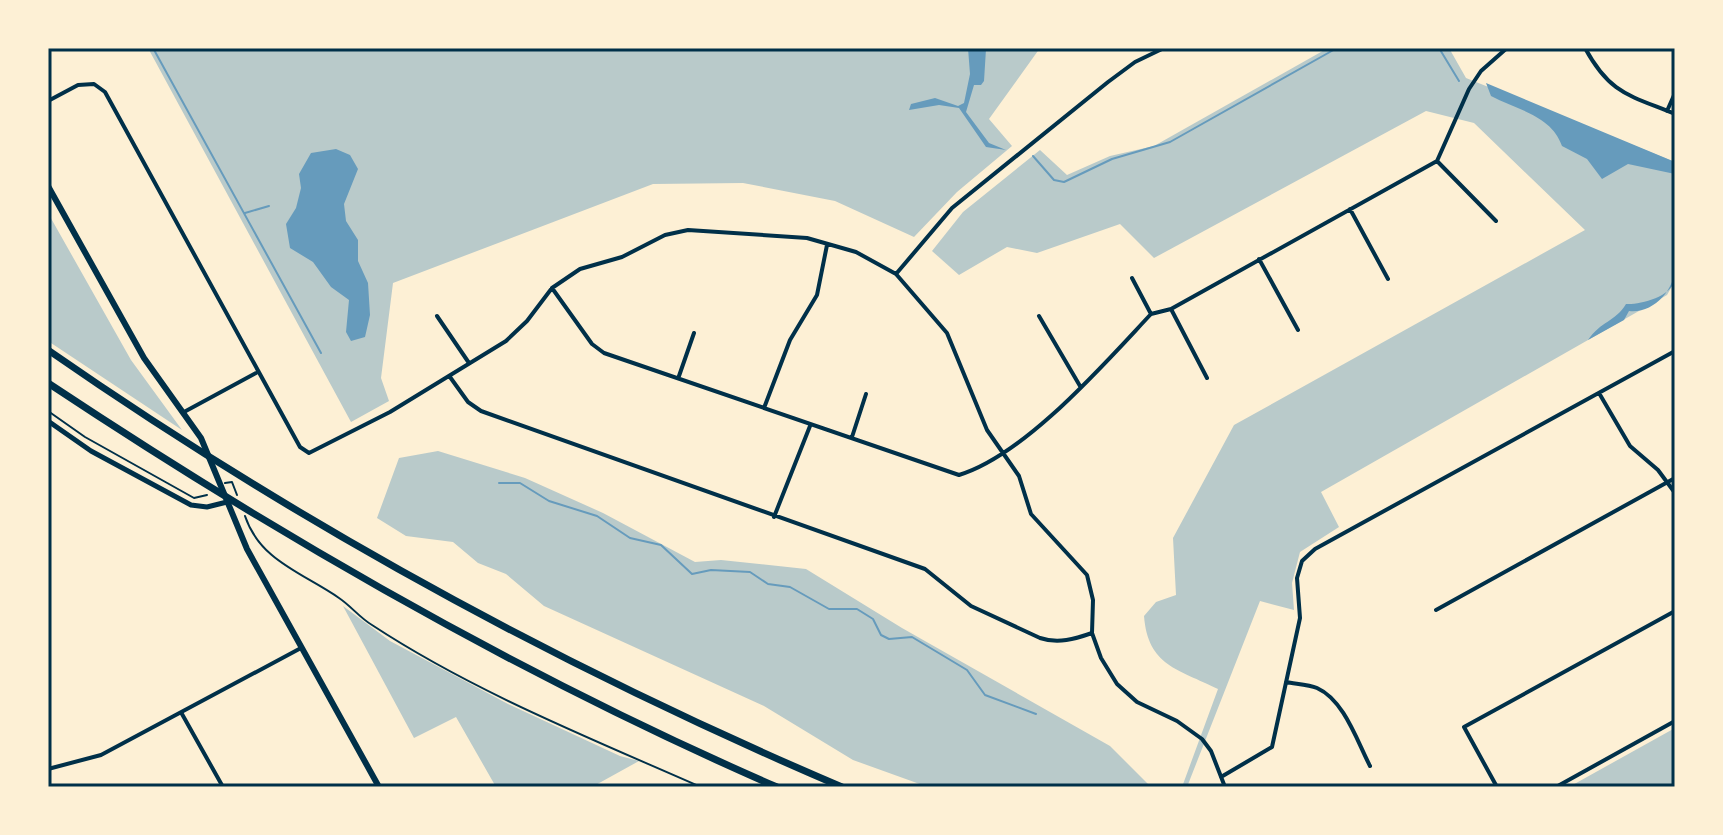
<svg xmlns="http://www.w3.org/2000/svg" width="1723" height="835" viewBox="0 0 1723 835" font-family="Ubuntu,sans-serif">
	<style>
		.green { fill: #b9caca }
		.water { fill: #669bbc }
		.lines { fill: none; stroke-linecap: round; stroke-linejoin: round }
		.stream { stroke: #669bbc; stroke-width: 2 }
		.path { stroke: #003049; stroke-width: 2 }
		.minor { stroke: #003049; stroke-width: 4 }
		.tertiary { stroke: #003049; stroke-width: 5 }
		.secondary { stroke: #003049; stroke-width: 6 }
		.motorway { stroke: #003049; stroke-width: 7 }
		.neatline { fill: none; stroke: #003049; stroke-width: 3 }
	</style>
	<rect width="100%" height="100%" fill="#fdf0d5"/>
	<path class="green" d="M148,48H1040L989,119L1012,146L957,192L914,237L835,201L743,183L653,184L393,283L381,378L389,401L351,422Z
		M1328,48H1449L1466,78L1675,162V281L1667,295L1321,492L1339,527L1300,552L1292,583L1294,610L1260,601L1187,787H1182L1218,689C1178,669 1148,666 1144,616L1156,602L1176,595L1173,538L1234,425L1585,230L1474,123L1426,111L1154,258L1120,224L1037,253L1007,247L959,275L932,251L963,212L1040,150L1067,175L1110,156L1154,146Z
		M48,213L131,360L182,430L48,341Z
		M438,451L525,478L603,513L695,562L721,560L806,569L902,628L1110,746L1151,787H928L853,760L764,706L544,606L506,574L478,563L453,542L406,536L377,518L399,458Z
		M343,606L390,641L508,704L620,756L639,761L592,787H496L456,717L414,738Z
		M1675,728V787H1569Z"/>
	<path class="water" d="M968,48L986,49L984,81L981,85H974L966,112L989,143L1006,150L986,147L959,108L939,105L909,110L911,104L935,98L958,106L964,103L970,74Z
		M1486,83L1675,162V174L1628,164L1602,179L1587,159L1562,146C1552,116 1518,110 1491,96Z
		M336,149L350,155L358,169L344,204L346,221L358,240V261L368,283L370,315L365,337L351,341L346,332L349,300L331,287L313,262L290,248L286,224L296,208L301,188L299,174L311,153Z
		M1675,267C1675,290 1653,314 1629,311L1624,320L1588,340C1601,321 1615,322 1626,304C1639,305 1671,297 1674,281C1675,276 1673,272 1675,267Z"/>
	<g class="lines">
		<path class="stream" d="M153,48L321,353
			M1439,48L1459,81
			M1033,156L1054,180L1064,182L1112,159L1170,142L1337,48
			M245,213L269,206
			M499,483H520L549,501L597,516L630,538L661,545L692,574L711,570L750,572L768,584L790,587L829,609H857L873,619L881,635L889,639L912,637L967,670L985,695L1036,714"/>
		<path class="path" d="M48,411L85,437L194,498L207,495
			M225,483L232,482L237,495
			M245,516C260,561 303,573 339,598C351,606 360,618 372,625C474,692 590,738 701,787"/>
		<path class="minor" d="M1585,48C1610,94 1629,95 1675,114
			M48,101L78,85L94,84L105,92L300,447L309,453L390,412L506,341L527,321L552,288L580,269L622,257L665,235L688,230L807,238L856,252L896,274L947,333L987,430L1019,476L1031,514L1087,575L1093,600L1092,633L1101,658L1117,684L1137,702L1177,721L1202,739L1211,751L1225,787
			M1667,111L1675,93
			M1437,161L1496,221
			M1350,209L1388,279
			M1259,259L1298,330
			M896,274L952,208L1108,82L1135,62L1164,48
			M1132,278L1151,314
			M552,288L592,344L604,353L959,475C1025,455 1104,364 1151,314L1171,309L1437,161L1469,89L1481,71L1507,48
			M1171,309L1207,378
			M437,316L469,363
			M1039,316L1080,386
			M679,376L694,333
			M450,377L468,402L481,411L925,569L971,606L1040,638C1058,644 1075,639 1092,633
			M1599,393L1630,446L1658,470L1675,493
			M764,408L790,340L817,295L827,245
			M184,412L256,373
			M852,437L866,394
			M774,517L810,426
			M1436,610L1675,478
			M1286,682C1295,684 1308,684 1317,688C1344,700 1357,741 1370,766
			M182,714L223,787
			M48,769L101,755L301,648
			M1221,777L1272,747L1300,618L1297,578L1302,561L1315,549L1675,351
			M1497,787L1464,727L1675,611
			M1556,787L1675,721"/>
		<path class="tertiary" d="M48,421L91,451L191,505L207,507L227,502"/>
		<path class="secondary" d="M48,186L144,358L201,438L247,549L379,787"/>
		<path class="motorway" d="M48,350C297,523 563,668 842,787
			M48,383C280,537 521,676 777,787"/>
	</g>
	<rect width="1723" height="835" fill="none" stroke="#fdf0d5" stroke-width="100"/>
	<rect x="50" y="50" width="1623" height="735" class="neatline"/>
</svg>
